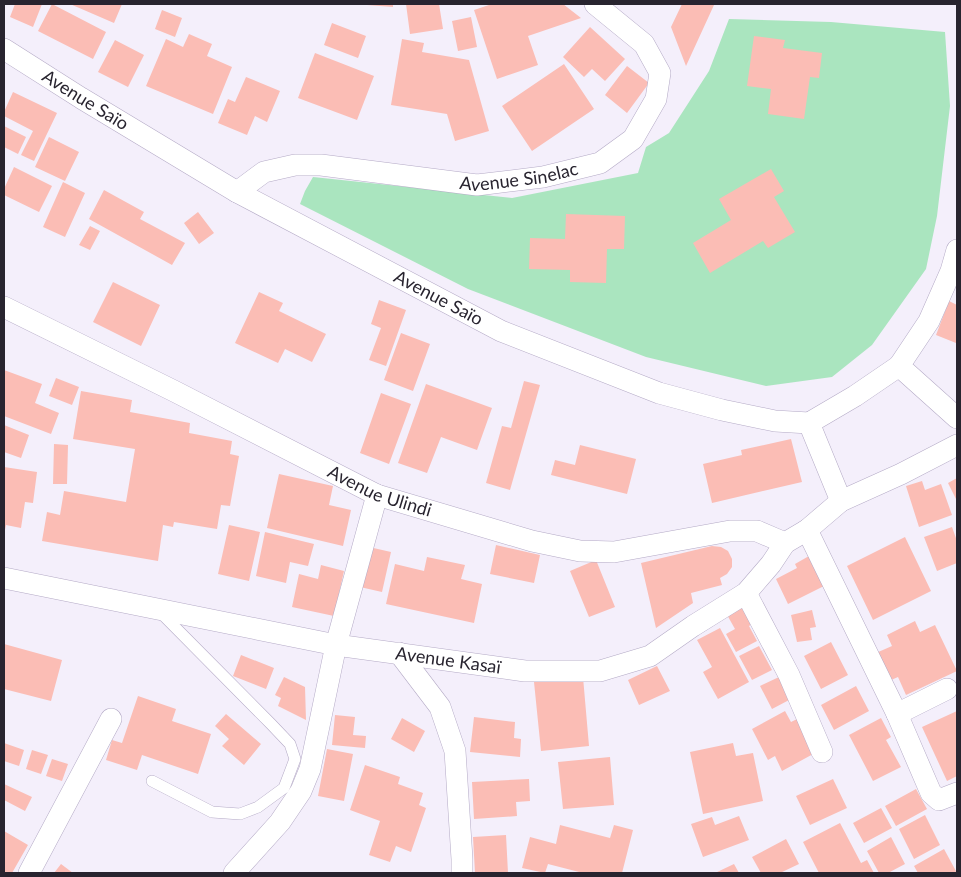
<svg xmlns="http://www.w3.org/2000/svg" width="961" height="877" viewBox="0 0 961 877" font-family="Lato,sans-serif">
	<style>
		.green { fill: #aae5bf }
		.building { fill: #fbbdb5 }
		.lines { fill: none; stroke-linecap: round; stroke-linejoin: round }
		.service-casing { stroke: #b4aac6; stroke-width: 12 }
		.minor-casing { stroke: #b4aac6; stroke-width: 22 }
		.service { stroke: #fff; stroke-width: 11 }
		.minor { stroke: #fff; stroke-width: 21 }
		.labels { text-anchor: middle; stroke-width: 4.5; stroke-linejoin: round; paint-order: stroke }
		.street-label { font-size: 18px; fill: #28242f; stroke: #f4effb }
	</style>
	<rect width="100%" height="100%" fill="#f4effb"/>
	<path class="green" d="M729,19L831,22L945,32L950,106L937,216L926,269L872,345L832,377L766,386L646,357L468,289L300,204L305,191L313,177L512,198L638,173L646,147L669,133L709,71Z"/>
	<path class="building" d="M15,4H42L33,27L10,17Z
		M52,4L106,32L93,59L38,31Z
		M70,4H122L114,23Z
		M367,4H393V7L367,5Z
		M406,4H439L443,29L410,34Z
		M492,4H563L581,18L528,36L538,65L497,79L474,10Z
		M682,4H711L714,5L686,66L671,27Z
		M162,10L182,18L175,37L155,29Z
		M471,17L477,47L458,51L452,21Z
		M332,23L366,36L358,58L324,45Z
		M590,27L625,59L605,81L592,69L584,77L563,57Z
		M189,34L212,44L207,56L232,67L213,114L146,86L166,39L183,47Z
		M754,36L785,40L783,48L822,53L819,78L810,77L804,119L768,114L771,89L747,86Z
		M402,39L424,43L422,52L469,60L489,131L455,141L447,114L391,105Z
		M115,40L144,55L128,87L98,72Z
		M315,53L374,76L357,120L298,98Z
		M564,64L594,109L532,151L502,106Z
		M627,66L649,83L627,113L605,95Z
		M246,77L280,91L267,122L255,116L247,135L218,123L228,99L235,102Z
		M13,92L57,113L34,161L21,155L33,131L4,116V112Z
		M4,126L26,137L18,154L4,147Z
		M49,137L79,152L65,181L35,167Z
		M14,167L52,186L39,212L4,195V189Z
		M771,169L784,191L774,197L795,232L768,248L763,241L710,273L693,243L731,220L719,199Z
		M63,182L85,193L65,237L43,227Z
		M104,190L144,212L140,219L185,243L172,265L89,219Z
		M198,212L214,233L199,244L184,223Z
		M566,214L625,216L624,249H607L606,283L570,282V270L529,269L530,238L565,239Z
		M90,226L100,231L90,250L79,245Z
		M113,282L160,305L141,346L93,322Z
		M259,292L283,303L279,311L326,334L312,362L285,349L278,363L235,343Z
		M379,300L406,310L386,366L369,360L381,328L371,324Z
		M949,301L957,305V338L956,343L936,335Z
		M401,333L430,344L413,391L384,380Z
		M4,370L42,384L35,403L59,413L51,434L4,416Z
		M56,378L79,387L72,405L49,396Z
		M524,381L540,385L510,490L486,483L502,426L511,428Z
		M426,384L492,408L477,450L441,437L427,473L398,463Z
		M81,391L132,400L130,412L190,423L189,433L232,441L230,454L239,456L230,506L221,505L217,529L174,522L173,527L163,525L158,561L42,541L47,512L60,515L64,491L126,502L135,449L73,439Z
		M381,393L411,404L389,464L360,453Z
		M4,425L29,435L21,458L4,452Z
		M791,439L802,482L712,503L703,464L742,455L741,450Z
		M54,444L68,445L67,484H53Z
		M580,445L636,459L627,494L551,475L555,460L575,465Z
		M4,467L37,472L33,503L25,502L21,528L6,525L5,530Z
		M279,474L333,486L329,505L351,510L343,546L267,528Z
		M957,478V501L948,483Z
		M922,481L925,490L941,484L952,515L919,527L906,486Z
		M229,525L260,532L249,581L218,574Z
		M952,527L957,541V563L937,571L924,537Z
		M265,532L314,544L308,566L290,562L286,583L256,576Z
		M905,537L931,591L873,620L847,566Z
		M496,545L540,555L534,583L490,574Z
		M712,546L721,547L728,551L732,559V567L727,574L720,578L722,585L691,593L693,603L656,628L641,563Z
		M369,547L391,552L382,592L360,587Z
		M809,556L824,586L788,604L776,579L797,568L795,564Z
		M427,557L465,565L461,579L482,584L474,623L386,604L395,564L424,571Z
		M596,560L615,607L589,617L570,571Z
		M321,565L344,571L334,616L292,607L299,574L318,579Z
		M745,603L755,622L749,626L757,641L736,652L726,634L735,629L726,613Z
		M812,610L816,627L810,628L812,640L797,642L791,615Z
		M915,621L920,632L935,625L957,671L906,695L898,677L889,681L876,653L892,646L887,635Z
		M720,628L749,682L718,699L703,672L712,667L697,640Z
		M831,642L848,675L821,689L804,656Z
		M4,644L62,660L51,701L4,689Z
		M759,646L772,670L752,680L739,656Z
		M241,655L274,668L266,689L233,676Z
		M657,666L670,691L639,705L628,680Z
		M284,677L305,687L306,720L278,706L281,698L275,695Z
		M583,677L589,746L541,751L534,682Z
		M779,677L791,699L772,709L760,686Z
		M856,686L869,711L834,730L821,705Z
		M138,696L176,709L172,721L211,734L198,774L142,755L137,770L106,760L112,740L122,743Z
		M785,711L791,722L797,719L815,753L782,771L775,756L768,760L752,729Z
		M957,711V776L947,781L922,727Z
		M226,714L261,744L244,765L222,746L229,739L215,726Z
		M335,715L355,717L353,735L366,736L365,748L332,745Z
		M474,717L515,722L514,738L521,739L520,757L470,752Z
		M402,718L425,731L414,752L391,739Z
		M881,718L891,737L886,740L901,767L873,781L849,735Z
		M4,743L24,750L19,766L4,761Z
		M733,743L736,756L753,753L763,801L703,814L690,752Z
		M327,749L353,754L344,801L318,796Z
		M32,750L48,755L41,774L26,769Z
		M610,757L614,805L563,809L558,762Z
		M52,759L68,764L62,781L46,776Z
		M365,765L400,777L398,784L423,793L419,805L426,808L411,852L396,846L390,862L369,855L380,821L350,810Z
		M529,779L530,801L516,802L517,816L474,819L472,782Z
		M833,779L847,808L810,825L796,796Z
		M4,784L32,797L25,811L4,800Z
		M916,789L927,809L896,826L885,806Z
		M881,808L892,828L864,843L853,823Z
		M925,815L940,845L914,859L899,829Z
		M739,816L749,840L703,857L691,824L712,817L715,825Z
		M840,823L861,863L867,860L874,873H819L803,842Z
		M560,825L610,838L614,825L633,830L622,873H583L548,864L545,873L522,868L530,837L556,844Z
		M4,831L28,845L12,873H4Z
		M506,835L508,873H475L473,837Z
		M891,837L905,864L888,873H879L867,851Z
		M786,839L799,864L780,873H761L752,857Z
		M944,849L957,873H918L914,866Z
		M61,864L73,873H54Z
		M734,864L739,873H715Z"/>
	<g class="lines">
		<defs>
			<path id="service" d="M152,781L212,812L240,814L258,807L284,788L295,759L290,744L271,724L161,613"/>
			<g id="minor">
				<path id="s1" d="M4,49L81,98L237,192L501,331L659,393L722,410L775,421L809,423L855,396L899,366"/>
				<path id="s2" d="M237,192L264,172L295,165H321L477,185L543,177L600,163L633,139L656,99L660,73L644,44L595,4"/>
				<path d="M957,250L951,271L929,321L899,366L957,418"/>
				<path id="s3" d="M4,307L174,391L377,495L532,541L580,551L614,552L730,531H757L785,543"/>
				<path d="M809,423L841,501"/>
				<path d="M807,530L897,714L947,689"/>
				<path id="s4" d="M4,578L336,645L525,671H600L650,656L693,626L746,593L771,564L785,543L807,530L841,501L901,474L957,445"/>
				<path d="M746,593L789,675L822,752"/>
				<path d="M399,653L440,707L455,751L462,859V873"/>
				<path d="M897,714L931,793L939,800L957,793"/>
				<path d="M29,873L111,719"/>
				<path d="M234,873L280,822L301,791L310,769L336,645L377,495"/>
			</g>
		</defs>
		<use href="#service" class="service-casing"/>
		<use href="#minor" class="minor-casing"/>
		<use href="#service" class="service"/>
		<use href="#minor" class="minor"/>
	</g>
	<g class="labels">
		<g class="street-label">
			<text dy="6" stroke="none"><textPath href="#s1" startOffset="96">Avenue Saïo</textPath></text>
			<text dy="6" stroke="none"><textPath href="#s2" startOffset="291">Avenue Sinelac</textPath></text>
			<text dy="6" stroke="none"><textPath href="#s1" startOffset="501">Avenue Saïo</textPath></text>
			<text dy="6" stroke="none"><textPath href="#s3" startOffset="419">Avenue Ulindi</textPath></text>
			<text dy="6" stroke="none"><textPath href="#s4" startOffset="452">Avenue Kasaï</textPath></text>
		</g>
	</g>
	<rect width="961" height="877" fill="none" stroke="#28242f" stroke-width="10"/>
</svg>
